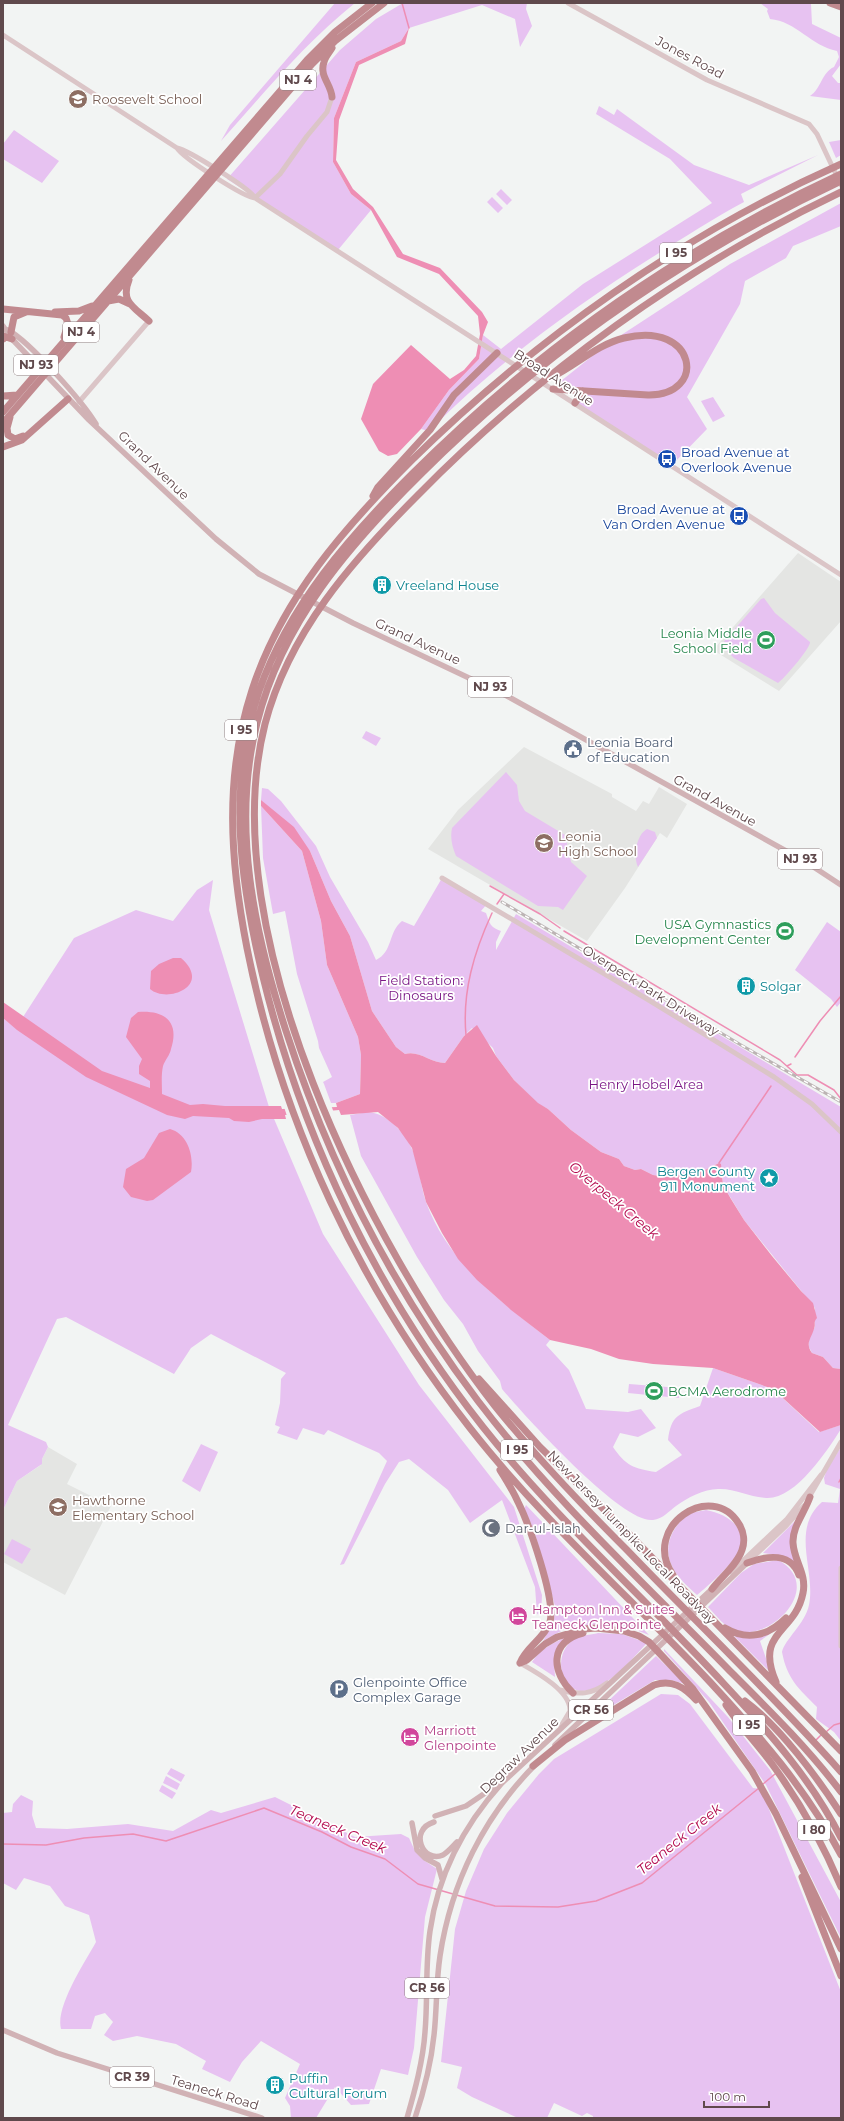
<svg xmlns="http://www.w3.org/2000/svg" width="844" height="2121" viewBox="0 0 844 2121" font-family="Montserrat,sans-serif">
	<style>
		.education { fill: #e4e5e3 }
		.green { fill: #e7c2f1 }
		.water { fill: #ee8eb4 }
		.pier { fill: #f2f4f3 }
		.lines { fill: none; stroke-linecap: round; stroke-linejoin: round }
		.stream { stroke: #ee8eb4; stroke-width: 1.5 }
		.secondary { stroke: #dbc5c7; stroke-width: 5 }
		.primary { stroke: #d1b2b5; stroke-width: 5.5 }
		.highway { stroke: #c18a8f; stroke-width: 7 }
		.rail-casing { stroke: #bcb4b4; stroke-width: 3 }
		.rail { stroke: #fff; stroke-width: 1.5; stroke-dasharray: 4.5; stroke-linecap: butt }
		.labels { text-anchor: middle; stroke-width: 3.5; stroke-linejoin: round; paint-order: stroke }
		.shield { fill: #fff; stroke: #908082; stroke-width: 1 }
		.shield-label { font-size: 12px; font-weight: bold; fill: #60494c }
		.street-label { font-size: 13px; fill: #60494c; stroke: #fff }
		.education-label { font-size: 13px; fill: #785e54; stroke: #fff; text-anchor: start }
		.transit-label { font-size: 13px; fill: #164399; stroke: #fff; text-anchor: start }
		.culture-label { font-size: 13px; fill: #0d838f; stroke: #fff; text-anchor: start }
		.leisure-label { font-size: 13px; fill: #27864d; stroke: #fff; text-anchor: end }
		.service-label { font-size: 13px; fill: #4e5e75; stroke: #fff; text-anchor: start }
		.park-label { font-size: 13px; fill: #7a1685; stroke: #fff }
		.worship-label { font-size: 13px; fill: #5b616d; stroke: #fff; text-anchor: start }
		.hotel-label { font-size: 13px; fill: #b23c85; stroke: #fff; text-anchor: start }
		.water-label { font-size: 14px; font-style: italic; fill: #b30a4d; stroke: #fff }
	</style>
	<rect width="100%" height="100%" fill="#f2f4f3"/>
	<path class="education" d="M798,553L841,582V621L779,691L713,650Z
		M524,747L612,794V797L636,811L643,801L649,804L659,787L687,804L667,838L660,833L625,888L587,941L428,849L458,810Z
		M48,1447L77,1464L67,1484L111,1506L65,1595L3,1562V1510L17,1481L41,1465L42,1459Z"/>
	<path class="green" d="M335,3H355C305,43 264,93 221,141L230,125Z
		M403,3H527L526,9L532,26L520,47L515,19L482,5L409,28L401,41L356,62L334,118L333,162L351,194L371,210L338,250L227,179L340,50L376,19Z
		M760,3L811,4L812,24L841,38V64L832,76L838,83H841V100L810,96C821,89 822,72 834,67L839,57L837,51C811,46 796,21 770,19L767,11L768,9Z
		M599,106L614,115L617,109L694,165L749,185L818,155L741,194L744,202C712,219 682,239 651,258C572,308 495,365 429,431L421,429L449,390L479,359L483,335L501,349L583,284L712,203L670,159L596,114Z
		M14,130L59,161L42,183L3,159V144Z
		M841,140V155L836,158L829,142Z
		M501,189L512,200L507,205L496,194Z
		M492,197L503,208L498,213L487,202Z
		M841,203V226L793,246L786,258L745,281L740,304L687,397L707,429L672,465L575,403L589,391L556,385L606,345L730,264Z
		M713,397L725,416L713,422L701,401Z
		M764,598L775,613L810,642C811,648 783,680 778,683L734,658L722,646L725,640L761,599Z
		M366,731L381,738L376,746L362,738Z
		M506,772L517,785L519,801L525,811L565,835L571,862L587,876L563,910L558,907L538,906L456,856C452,846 450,838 452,828Z
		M262,788L268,789L281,801L316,846L330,877L368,942L376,960C393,952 388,932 402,921L414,926L442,878L487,904L481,911L486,913C490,924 490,927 501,931L496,942V950L516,914L841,1107V1369L833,1368L823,1357L812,1353L809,1347V1337L815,1327V1308L744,1220L723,1185L722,1170L719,1163L703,1171L667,1177L653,1175L641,1169L635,1170L624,1166L619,1159L601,1152L571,1130L548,1109L538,1104L514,1080L496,1056L493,1048L472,1028L464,1036L445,1063C431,1063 419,1050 405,1054L396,1047L372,1011L350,936L331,901L310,851L261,800Z
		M261,806L302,851L321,921L327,965L358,1037L361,1055L360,1094L336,1103H331L324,1084L323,1082L332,1077L319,1048L318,1041L297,974L285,911L273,914L263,858Z
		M647,829L655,832L657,838L638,867C633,857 636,835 647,829Z
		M213,880L209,910L269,1107L323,1234L419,1385L514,1507L542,1595L541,1615L537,1614L535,1587L502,1500L470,1523L448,1490L409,1459L399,1462L385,1484L344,1564L340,1565L387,1461L379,1453L328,1430L324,1435L303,1428L297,1440L277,1433L280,1427L275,1425L280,1403L281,1379L286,1373L211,1334L191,1348L174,1374L66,1317L57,1319L8,1425L46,1442L48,1447L42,1459V1464L17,1481L3,1510V1018L17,1029L23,1017L74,938L136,910L173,921L197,890Z
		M827,922L841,932V1002L837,1007L831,999L795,970Z
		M368,1112C386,1113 405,1132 412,1149C420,1165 420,1185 426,1202C448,1263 501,1302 550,1340L546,1345L569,1370L586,1409L628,1412L641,1409L656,1428L638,1437L620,1433L613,1447C625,1465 634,1469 656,1472L682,1455L668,1440C671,1416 678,1414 700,1406L713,1368L773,1389L819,1432L841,1425V1429C827,1451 795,1500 766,1498C750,1497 734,1488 718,1489C704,1489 687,1498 676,1506C669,1511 663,1519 653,1520C622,1524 524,1415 502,1389L500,1381L478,1351L463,1324L444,1300L417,1257L361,1156L350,1115Z
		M629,1384L680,1388L679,1398L628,1393Z
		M201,1444L218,1452L200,1492L182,1481Z
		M841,1447V1741L834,1732L816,1719L817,1707C799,1689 787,1679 782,1652C785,1639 805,1624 809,1605C816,1570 790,1530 822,1502L838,1503L840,1489L825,1484L824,1478L827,1469Z
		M526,1505L649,1635L626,1626L593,1625L563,1630L543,1641L554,1621L555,1606L534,1530L524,1509Z
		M706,1510C726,1514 748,1526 739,1551C734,1563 708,1586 697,1595C687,1586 676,1576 671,1564C663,1546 673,1525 688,1515C693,1512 701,1511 706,1510Z
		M796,1520L791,1536L798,1566L777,1555L763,1553Z
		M12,1539L31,1549L22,1564L4,1554Z
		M778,1560C826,1586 771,1642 736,1631C725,1628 716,1615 708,1607L741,1573L754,1564Z
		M781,1626L760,1641L771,1673L734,1636C752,1640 764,1634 781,1626Z
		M598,1633L622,1634L647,1643C632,1659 614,1681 593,1689C561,1701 550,1655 574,1639C580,1635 591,1635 598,1633Z
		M572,1635L554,1661L555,1677L532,1662C542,1647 556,1641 572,1635Z
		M664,1649L728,1717L770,1770L841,1902V1938L766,1785L709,1702L664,1651Z
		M656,1656L685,1684L671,1680H655L587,1721Z
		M661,1694L678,1695L690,1704L753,1788L761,1789L841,1992V2118H593V2116L587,2113L582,2116L554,2103L547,2118H518L472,2097L457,2088L462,2067L441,2062L455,1929L466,1891L484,1849L507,1813L539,1774L554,1759Z
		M171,1768L185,1775L181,1782L167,1774Z
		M166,1776L180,1784L177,1790L163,1783Z
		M162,1785L176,1793L172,1799L159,1791Z
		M21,1795L33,1801L32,1815L36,1828L67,1829L128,1824L173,1831L211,1810L221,1813L275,1797L355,1837L401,1834L409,1838L415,1851L425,1861L437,1869L425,1917L414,2048L408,2075L381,2069L369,2104L351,2105L335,2087L316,2118H291L290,2106L285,2098L300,2064L261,2041L242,2062L230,2082L202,2069L206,2061L176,2044L137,2036L113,2041L104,2035L113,2022L105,2013L95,2016L91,2029H61C55,2007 85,1962 96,1942L89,1915L65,1906L50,1886L24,1878L16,1890L3,1883V1813L12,1812L13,1804Z"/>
	<path class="water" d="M409,28L405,44L359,65L339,120L336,160L353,189L373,207L403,254L440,268L482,312L488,322L483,335L479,359L449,390L421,429L397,454L388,456L379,451L361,419L373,384L411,345L450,379L464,370L476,356L480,334L478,316L439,274L397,257L371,210L351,194L333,162L334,118L356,62L401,41Z
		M261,800L294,827L310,851L331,901L350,936L372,1011L396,1047L405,1054C419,1050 431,1063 445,1063L464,1036L477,1025L496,1056L514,1080L538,1103L548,1109L571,1130L601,1152L619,1159L624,1166L635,1170L641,1169L653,1175L667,1177L703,1171L719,1163L721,1164L723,1185L731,1199L744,1220L772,1256L801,1291L813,1303L817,1318C813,1322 816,1324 814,1329C811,1339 805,1343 812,1353L823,1357L833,1368L841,1369V1425L820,1432L773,1389L713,1368L653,1364L619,1359L591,1349L550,1340L511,1310L477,1280L458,1259L442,1233L426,1202L412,1148L398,1128L378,1112L341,1115L339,1110L285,1115L286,1119H262L249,1122L234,1121L229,1118L193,1116L185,1119L167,1115L86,1077L17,1030L3,1018V1002L102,1071L150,1088V1081L139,1074V1066L142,1059L126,1037L131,1018L138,1012C164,1010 180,1021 171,1049C170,1055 165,1060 163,1066C161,1075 162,1085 162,1094L190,1105L203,1104L225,1106H281L282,1109L337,1107L336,1103L360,1094L361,1055L358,1037L327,965L321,921L302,851L261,806Z
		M173,958H181C213,986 167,1004 150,989L151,971L159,964Z
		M170,1129C188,1134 194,1156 191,1172L153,1200L147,1201L131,1197L123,1187L126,1169L144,1158L159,1133Z"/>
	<path class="pier" d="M331,1105L334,1113L287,1117L288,1119L284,1107Z"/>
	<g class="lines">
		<path class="stream" d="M402,3L409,28
			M490,886L540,914L560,928
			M497,904L504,894
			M564,931L780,1060L797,1075H808L834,1090L841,1099
			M466,1035C462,992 474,952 492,913
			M795,1057L820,1021L841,996
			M787,1066L791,1064
			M719,1163L771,1086
			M839,1482L841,1478
			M826,1732L834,1725L841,1723
			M815,1741L821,1735
			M763,1784L775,1774
			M3,1844L46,1845L84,1838L133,1834L166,1841L264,1808L322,1832L351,1847L385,1859L418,1884L495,1906L558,1907L596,1901L642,1883L759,1788"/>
		<path class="secondary" d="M568,3L707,80L809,124L817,134L841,185
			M3,35L177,148C188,150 251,189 255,198L841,575
			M177,148C183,158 245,198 255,198
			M255,198L280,174L307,136L327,112L332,97
			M79,402L149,321
			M442,878L647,999L774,1077L812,1104L841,1132
			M808,1499L841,1442
			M749,1561L785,1527L804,1506
			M841,1568V1646
			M731,1572L787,1519L821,1475
			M520,1663C536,1672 571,1691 570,1711L561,1726
			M560,1690C579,1695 591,1695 607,1683"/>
		<path class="primary" d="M3,326L12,339L89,420L216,539L259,574L353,623L507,696L806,862L841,885
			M8,330C30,342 83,402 96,424
			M555,1745L747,1563
			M435,1816L466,1806L497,1785
			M434,1822C408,1830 423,1864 443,1855C448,1852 453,1846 457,1842
			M412,1823L417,1850L425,1858L438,1865L442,1879
			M3,2030L57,2053L262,2118
			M407,2118C415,2090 423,2061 425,2032C428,1998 425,1965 430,1931C438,1875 464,1825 502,1783L712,1589
			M415,2118C424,2091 431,2064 434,2035C437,2009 436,1982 440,1956C451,1883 484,1816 536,1764"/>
		<path class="highway" d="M830,3L841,7
			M332,48C329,53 325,57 324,62C319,76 331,84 332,97
			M841,164C682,235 536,338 412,460C345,527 282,598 252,690C224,776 230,861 247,948C282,1124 360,1288 470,1428C542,1520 630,1597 710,1682C759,1735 807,1790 841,1855
			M841,174C682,248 536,350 412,474C349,537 289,605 259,691C227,786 240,882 263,977C303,1141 378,1294 483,1427C556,1519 645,1598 725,1685C769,1732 812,1780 841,1838
			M841,181C686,254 544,352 422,473C350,544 282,622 257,723C231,825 254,932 286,1031C329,1164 394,1290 478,1401C552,1498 643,1582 728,1669C767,1708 807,1747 841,1792
			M841,192C684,267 539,372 417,496C352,561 289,632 265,724C212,932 369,1245 495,1406C536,1457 581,1504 627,1550C698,1624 773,1695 841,1772
			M129,280C120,302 134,307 149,321
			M108,301L119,299L130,304
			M3,309L62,315L66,318L68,324L64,337
			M55,312L79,311L92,306
			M11,332L14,317L26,312
			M3,339V336L12,339
			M552,377C577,365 596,345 624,338C697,320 708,396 648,395L553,389
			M3,396L17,395
			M575,403L583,391
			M3,412L307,60L335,32L372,3
			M10,417L7,428L8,435L15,439L23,436
			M3,423L312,64L335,41L384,3
			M3,447L22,440L68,399
			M373,496L378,487L430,430L454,395L497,353
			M479,1379L540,1447L629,1534L841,1751
			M500,1470C507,1481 513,1491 518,1502C529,1524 556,1600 550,1622C544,1639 526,1647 520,1663
			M747,1563C766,1556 790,1551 799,1575
			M673,1575C640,1527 712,1479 739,1524C744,1532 745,1542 742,1550C737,1565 721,1577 712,1589
			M725,1628C747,1641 768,1636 786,1618
			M520,1663L527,1660L545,1644L557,1637L584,1629L596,1628L624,1631L639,1636L649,1642L693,1689L752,1771L776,1814L841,1949
			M776,1682C754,1631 795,1634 803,1593C807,1574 794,1561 793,1543C792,1527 805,1512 810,1497
			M573,1693C551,1672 549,1642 583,1633
			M745,1701C780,1727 817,1777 841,1814
			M726,1705C740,1726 757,1744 772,1764C800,1802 823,1844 841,1887
			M533,1766L565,1740L654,1685C672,1679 684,1687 696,1700
			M802,1877L841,1976"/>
		<defs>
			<path id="rail" d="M502,902L741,1045L841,1102"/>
		</defs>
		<use href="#rail" class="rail-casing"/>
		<use href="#rail" class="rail"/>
	</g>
	<defs>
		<symbol id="school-disc" viewBox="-11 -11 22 22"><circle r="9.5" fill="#8d6e63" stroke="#fff"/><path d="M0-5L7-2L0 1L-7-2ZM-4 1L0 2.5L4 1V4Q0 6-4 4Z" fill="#fff"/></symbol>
		<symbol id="bus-disc" viewBox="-11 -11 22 22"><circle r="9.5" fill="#1a4fb4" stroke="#fff"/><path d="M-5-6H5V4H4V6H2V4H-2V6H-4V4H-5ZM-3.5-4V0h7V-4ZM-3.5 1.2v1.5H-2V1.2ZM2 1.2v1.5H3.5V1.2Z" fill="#fff"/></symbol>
		<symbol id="building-disc" viewBox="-11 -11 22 22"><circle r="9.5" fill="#0f9aa8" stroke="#fff"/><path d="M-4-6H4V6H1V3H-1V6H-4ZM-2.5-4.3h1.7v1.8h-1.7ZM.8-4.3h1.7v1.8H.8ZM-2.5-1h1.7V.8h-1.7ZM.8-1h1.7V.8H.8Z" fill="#fff"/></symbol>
		<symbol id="stadium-disc" viewBox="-11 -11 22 22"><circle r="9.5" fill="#2e9e5b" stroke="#fff"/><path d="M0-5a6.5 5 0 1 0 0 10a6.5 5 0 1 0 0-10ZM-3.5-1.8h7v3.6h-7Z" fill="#fff"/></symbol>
		<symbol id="civic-disc" viewBox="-11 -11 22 22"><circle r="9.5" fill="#5c6f8a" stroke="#fff"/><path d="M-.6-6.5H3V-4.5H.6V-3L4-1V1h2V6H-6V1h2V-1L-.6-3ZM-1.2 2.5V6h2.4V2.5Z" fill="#fff"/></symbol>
		<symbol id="sight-disc" viewBox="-11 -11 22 22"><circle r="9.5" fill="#0f9aa8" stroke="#fff"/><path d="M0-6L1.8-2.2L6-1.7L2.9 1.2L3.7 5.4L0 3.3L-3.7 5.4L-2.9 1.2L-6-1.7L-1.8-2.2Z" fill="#fff"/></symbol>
		<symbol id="mosque-disc" viewBox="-11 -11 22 22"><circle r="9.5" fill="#6b7280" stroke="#fff"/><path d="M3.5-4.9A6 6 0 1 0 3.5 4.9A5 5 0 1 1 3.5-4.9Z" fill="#fff"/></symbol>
		<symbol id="hotel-disc" viewBox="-11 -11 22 22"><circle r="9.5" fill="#d1479c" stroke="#fff"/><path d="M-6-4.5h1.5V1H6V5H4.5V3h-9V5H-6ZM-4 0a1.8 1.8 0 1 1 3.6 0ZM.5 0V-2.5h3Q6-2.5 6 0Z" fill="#fff"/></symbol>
		<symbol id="parking-disc" viewBox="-11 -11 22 22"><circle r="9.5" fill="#5c6f8a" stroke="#fff"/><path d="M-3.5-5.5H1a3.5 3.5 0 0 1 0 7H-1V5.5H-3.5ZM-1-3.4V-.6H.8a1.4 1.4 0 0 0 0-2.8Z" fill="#fff"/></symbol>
	</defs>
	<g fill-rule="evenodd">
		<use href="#school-disc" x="67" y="88" width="22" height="22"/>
		<use href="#bus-disc" x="656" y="448" width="22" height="22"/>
		<use href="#bus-disc" x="728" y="505" width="22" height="22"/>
		<use href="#building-disc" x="371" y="574" width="22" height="22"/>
		<use href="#stadium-disc" x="755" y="629" width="22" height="22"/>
		<use href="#civic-disc" x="562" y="738" width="22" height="22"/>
		<use href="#school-disc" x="533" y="832" width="22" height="22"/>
		<use href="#stadium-disc" x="774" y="920" width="22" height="22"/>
		<use href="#building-disc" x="735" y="975" width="22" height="22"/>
		<use href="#sight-disc" x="758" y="1167" width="22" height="22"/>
		<use href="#stadium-disc" x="643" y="1380" width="22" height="22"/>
		<use href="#school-disc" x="47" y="1496" width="22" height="22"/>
		<use href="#mosque-disc" x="480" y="1517" width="22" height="22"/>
		<use href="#hotel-disc" x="507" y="1605" width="22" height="22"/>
		<use href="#parking-disc" x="328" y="1678" width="22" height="22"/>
		<use href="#hotel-disc" x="399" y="1726" width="22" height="22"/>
		<use href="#building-disc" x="264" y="2074" width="22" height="22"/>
	</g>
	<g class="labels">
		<g class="shield">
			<rect x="280" y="70" width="36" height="20" rx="3"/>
			<rect x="660" y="243" width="32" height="20" rx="3"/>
			<rect x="63" y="322" width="36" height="20" rx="3"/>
			<rect x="14" y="355" width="44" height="20" rx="3"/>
			<rect x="468" y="677" width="44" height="20" rx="3"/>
			<rect x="225" y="720" width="32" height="20" rx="3"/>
			<rect x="778" y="849" width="44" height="20" rx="3"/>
			<rect x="501" y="1440" width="32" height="20" rx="3"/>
			<rect x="569" y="1700" width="44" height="20" rx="3"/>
			<rect x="733" y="1715" width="32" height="20" rx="3"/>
			<rect x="798" y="1820" width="32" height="20" rx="3"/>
			<rect x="405" y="1978" width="44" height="20" rx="3"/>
			<rect x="110" y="2067" width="44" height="20" rx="3"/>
		</g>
		<g class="shield-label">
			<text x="298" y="84">NJ 4</text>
			<text x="676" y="257">I 95</text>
			<text x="81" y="336">NJ 4</text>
			<text x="36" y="369">NJ 93</text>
			<text x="490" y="691">NJ 93</text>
			<text x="241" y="734">I 95</text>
			<text x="800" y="863">NJ 93</text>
			<text x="517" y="1454">I 95</text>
			<text x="591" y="1714">CR 56</text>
			<text x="749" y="1729">I 95</text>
			<text x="814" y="1834">I 80</text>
			<text x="427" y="1992">CR 56</text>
			<text x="132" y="2081">CR 39</text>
		</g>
		<g class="street-label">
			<text transform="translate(690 57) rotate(28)" y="5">Jones Road</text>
			<text transform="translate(554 377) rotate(33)" y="5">Broad Avenue</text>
			<text transform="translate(154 465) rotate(44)" y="5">Grand Avenue</text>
			<text transform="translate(418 641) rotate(25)" y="5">Grand Avenue</text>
			<text transform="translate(715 800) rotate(29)" y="5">Grand Avenue</text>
			<text transform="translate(651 990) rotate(32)" y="5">Overpeck Park Driveway</text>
			<text transform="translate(632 1537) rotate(46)" y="5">New Jersey Turnpike Local Roadway</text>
			<text transform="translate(519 1755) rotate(-44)" y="5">Degraw Avenue</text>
			<text transform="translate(215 2092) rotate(17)" y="5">Teaneck Road</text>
		</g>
		<g class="education-label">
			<text x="92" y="104">Roosevelt School</text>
			<text x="558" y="841">Leonia<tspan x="558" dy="15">High School</tspan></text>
			<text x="72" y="1505">Hawthorne<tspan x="72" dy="15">Elementary School</tspan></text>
		</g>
		<g class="transit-label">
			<text x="681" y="457">Broad Avenue at<tspan x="681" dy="15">Overlook Avenue</tspan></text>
			<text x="725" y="514" text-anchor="end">Broad Avenue at<tspan x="725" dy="15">Van Orden Avenue</tspan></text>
		</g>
		<g class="culture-label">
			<text x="396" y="590">Vreeland House</text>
			<text x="760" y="991">Solgar</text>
			<text x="755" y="1176" text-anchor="end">Bergen County<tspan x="755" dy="15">911 Monument</tspan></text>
			<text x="289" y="2083">Puffin<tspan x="289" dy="15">Cultural Forum</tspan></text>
		</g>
		<g class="leisure-label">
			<text x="752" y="638">Leonia Middle<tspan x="752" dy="15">School Field</tspan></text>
			<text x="771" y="929">USA Gymnastics<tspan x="771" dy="15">Development Center</tspan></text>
			<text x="668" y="1396" text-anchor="start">BCMA Aerodrome</text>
		</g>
		<g class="service-label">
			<text x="587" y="747">Leonia Board<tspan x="587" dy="15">of Education</tspan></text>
			<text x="353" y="1687">Glenpointe Office<tspan x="353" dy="15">Complex Garage</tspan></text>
		</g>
		<g class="park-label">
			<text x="421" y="985">Field Station:<tspan x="421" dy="15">Dinosaurs</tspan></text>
			<text x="646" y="1089">Henry Hobel Area</text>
		</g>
		<g class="worship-label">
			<text x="505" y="1533">Dar-ul-Islah</text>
		</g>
		<g class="hotel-label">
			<text x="532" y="1614">Hampton Inn &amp; Suites<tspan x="532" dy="15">Teaneck Glenpointe</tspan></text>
			<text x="424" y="1735">Marriott<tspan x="424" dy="15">Glenpointe</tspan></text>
		</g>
		<g class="water-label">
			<text transform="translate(614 1200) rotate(40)" y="5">Overpeck Creek</text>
			<text transform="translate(338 1829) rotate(23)" y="5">Teaneck Creek</text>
			<text transform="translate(679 1839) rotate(-39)" y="5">Teaneck Creek</text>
		</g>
	</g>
	<rect width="844" height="2121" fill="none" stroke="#60494c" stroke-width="8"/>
	<path d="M704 2101v6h65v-6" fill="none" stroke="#60494c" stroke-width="2"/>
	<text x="710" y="2101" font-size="12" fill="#60494c" stroke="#ffffff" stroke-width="3" paint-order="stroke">100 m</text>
</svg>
